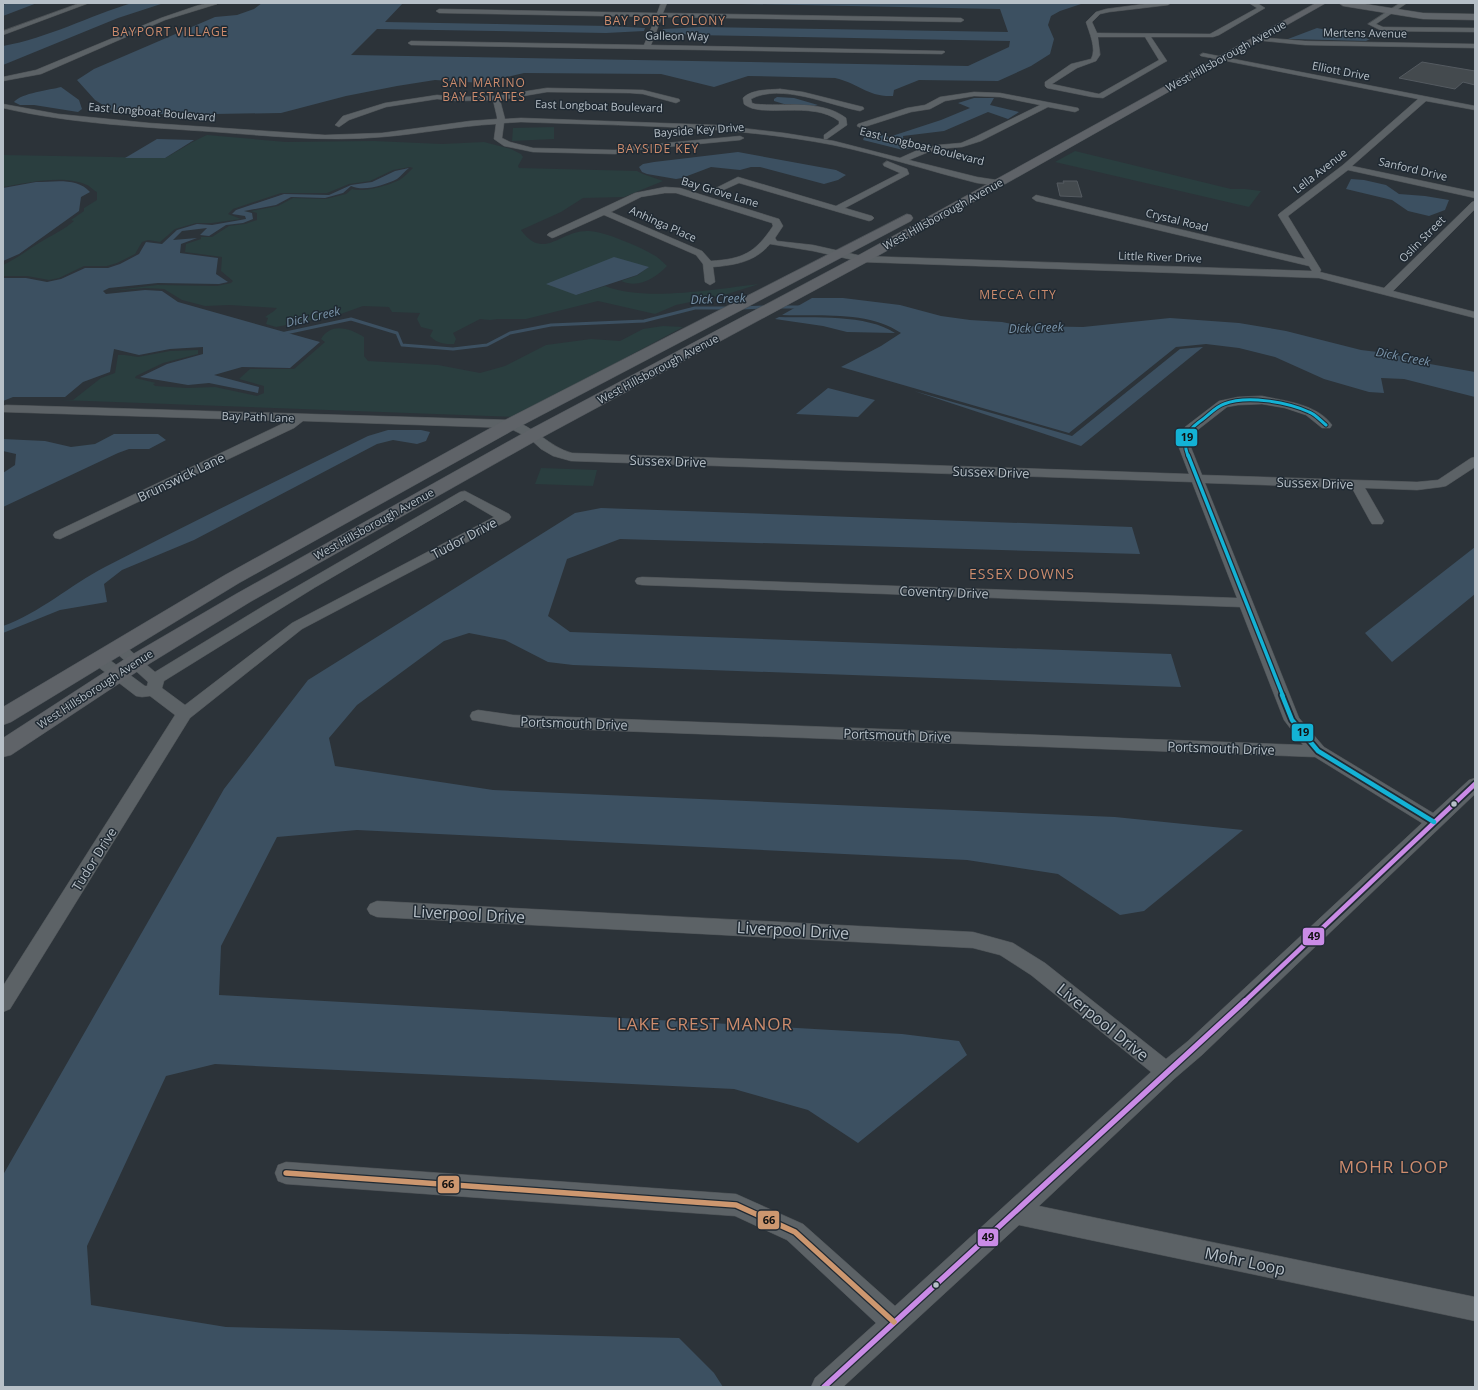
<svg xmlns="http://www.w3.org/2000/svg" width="1478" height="1390" viewBox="0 0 1478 1390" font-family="'Open Sans',sans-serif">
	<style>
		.green { fill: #2a3e3f }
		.water { fill: #3c5061 }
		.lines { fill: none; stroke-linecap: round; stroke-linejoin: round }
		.stream { stroke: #3c5061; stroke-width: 3 }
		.building { fill: #444a4e; stroke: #545a60 }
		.street-casing { stroke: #4a4f53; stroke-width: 1 }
		.secondary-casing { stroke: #4a4f53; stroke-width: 1 }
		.primary-casing { stroke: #4a5055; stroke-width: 1 }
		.street { fill: #5c6266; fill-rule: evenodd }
		.secondary { fill: #60656a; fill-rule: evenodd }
		.primary { fill: #5f6368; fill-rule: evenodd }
		.bus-1-far1-casing { stroke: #202a33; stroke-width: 8 }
		.bus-1-casing { stroke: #202a33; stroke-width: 8 }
		.bus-2-far2-casing { stroke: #202a33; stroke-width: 5 }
		.bus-2-far1-casing { stroke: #202a33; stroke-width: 6 }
		.bus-2-casing { stroke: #202a33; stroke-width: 8 }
		.bus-3-casing { stroke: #202a33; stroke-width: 8 }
		.bus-1-far1 { stroke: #ca8be6; stroke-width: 4.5 }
		.bus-1 { stroke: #ca8be6; stroke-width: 5.5 }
		.bus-2-far2 { stroke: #13b2d5; stroke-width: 3 }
		.bus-2-far1 { stroke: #13b2d5; stroke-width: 3.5 }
		.bus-2 { stroke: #13b2d5; stroke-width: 4.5 }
		.bus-3 { stroke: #cd976f; stroke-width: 5.5 }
		.bus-dot { fill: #b7c0c8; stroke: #202a33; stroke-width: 1.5 }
		.labels { text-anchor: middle; stroke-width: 3; stroke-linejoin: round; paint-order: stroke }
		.far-street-label { font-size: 11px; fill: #b7c0c8; stroke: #202a33 }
		.far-neighbourhood-label { font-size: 12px; letter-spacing: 1px; fill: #cd8c6d; stroke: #202a33 }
		.far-water-label { font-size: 12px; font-style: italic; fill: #7a94aa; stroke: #202a33 }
		.street-label { font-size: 13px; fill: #b7c0c8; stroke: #202a33 }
		.neighbourhood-label { font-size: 14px; letter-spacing: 1px; fill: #cd8c6d; stroke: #202a33 }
		.near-street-label { font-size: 16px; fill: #b7c0c8; stroke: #202a33 }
		.near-neighbourhood-label { font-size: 17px; letter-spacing: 1px; fill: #cd8c6d; stroke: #202a33 }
		.line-badge { stroke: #202a33; stroke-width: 1.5 }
		.pale-badge-label { font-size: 11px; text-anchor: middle; font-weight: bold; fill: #111 }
	</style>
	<rect width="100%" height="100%" fill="#2c3339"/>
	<path class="green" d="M554,127V139L512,141L513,128Z
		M207,135L286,142L374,141L442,144L484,142L511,149L521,154L523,157L518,166L519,168L637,171L643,174L663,181L624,197L583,198L561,212L521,230C544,262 561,229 589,231C603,231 638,246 650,253C657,256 662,261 667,266C655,278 639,289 621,281L638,275L648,267L641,265L576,295L605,286C644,302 717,289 759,284L724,295L676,305L655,314L598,301L526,319H498L490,320L480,319L453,333L456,339L454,344C444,344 438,344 430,336L433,330L421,327L417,319L420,313L392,312L389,307L363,306L338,315L276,327L266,324L268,318L265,317L274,311L277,308L230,305L205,306L182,300L164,289L145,288L109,291L157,285L217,286L231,283L233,281L221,271L222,257L185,252L186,244L201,239V237H212L229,226L245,224L257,220V213L251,211L278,206L293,198L326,199L346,194L352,189C363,193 391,185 401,179C405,176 409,172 413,168L410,167L393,170L370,181L349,184L327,193H281L233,209L228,214L241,219L212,223H196L175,229L160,242L148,240L142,242L135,254L117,263L107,266H84L59,278L49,280L27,276H3V265C18,258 30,248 44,240C54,234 65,229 74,221L71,220L84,211V208L97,200V192C93,190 90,186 87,185C64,174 27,183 3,187V155L165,158C179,151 192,141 207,135Z
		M1075,151L1231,189H1245L1261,191L1249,207L1055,162Z
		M663,326L683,327L515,417L61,400H73L101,378L115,373L118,355H125L138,357L170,351L198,350V354L163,363L136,376L135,378L156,383L153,384L155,386L187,388L215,387L257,396L264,393V386L239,379L250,369H294L325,342L321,339C331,322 350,328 364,337V356L368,361L438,365L480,373L505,366L546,345L591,339L620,341L643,329Z
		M541,468L597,470L593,486L535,484Z"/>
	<path class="water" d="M8,3H37L3,16V5Z
		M132,3H164L118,18L3,65V46C48,38 89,16 132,3Z
		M262,3H403L385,22L610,26L645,28L644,31L606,33L377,29L351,55L968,66L1009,47L1010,41L692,35L662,32L663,29L701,27L1008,32L1000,9L693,3H1084L1060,11L1051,16L1048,25L1054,39L1050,54L1031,66L998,81L919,80L894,90L893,96C867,97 858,83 835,78L748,76L714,87L661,74L524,73L482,83L435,80L397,86L346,96L281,113L214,114H137L111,110L95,100L77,80L94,69L215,17L237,15L254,9Z
		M1317,28L1370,39L1366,41L1288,39Z
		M61,87L79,100L82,109L78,112L34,105H20L14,102C21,93 50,90 61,87Z
		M777,97L794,98L818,105L814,106L784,104L774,101V99Z
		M974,98H994L990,105L1019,112L1008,119L988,112L944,131L903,136L904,143L913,148L903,150L863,140L866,131L889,137L941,120L970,108L958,103Z
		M157,139L194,140L165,158H125Z
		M738,152L836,170L846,175L838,180L824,184L760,167H751L740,170L711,167L682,178L676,179L647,174L642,172L639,167L643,164L654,162Z
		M409,168C405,171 401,176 397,179C385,185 364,192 351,186L343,193L325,198L291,197L276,205L244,211L252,213L253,219L243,223L226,225L209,236L200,235L207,228L182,231L173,240L197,238L181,244L180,253L218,258L216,274L228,282L219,284L158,283L109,288L103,291L106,294L145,290L162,291L178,302L320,342L290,368L242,367L214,375L259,387L258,393L209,383L188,385L140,377L167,364L203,354V347L170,349L139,355L114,349L110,372L83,382L65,397H13L3,401V278H26L47,282L61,279L85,268H108L120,264L139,254L146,242L162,244L177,230L197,224L212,225L246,219L245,216L232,214L236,210L284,194L329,195L351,185L372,182L395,171Z
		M1351,179L1364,180L1386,185L1399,194L1425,196L1449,200L1445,210L1429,216L1408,211L1392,200L1346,189Z
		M36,182C54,182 77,177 90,192L81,197L79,211L19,254L3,261V188Z
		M614,257L649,267L637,275L576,295L546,284Z
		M812,298H843L900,305L941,316L970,320L1002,322L1022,326L1083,327L1170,318L1239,323L1286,331L1361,350L1394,354L1413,361L1475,372V397L1404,379L1381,378L1384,393L1369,392L1324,379L1275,357L1239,348L1206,344L1176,347L1069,433L841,367L881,346L901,333C870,311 819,316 782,315Z
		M779,317C813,318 867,314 895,333L847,332L823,326L775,319Z
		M1203,347L1081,446L914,391L1072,436L1180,349Z
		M828,388L875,400L858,417L796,414Z
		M388,430H421L430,432L426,441L417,444L393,440L377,444L194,540L122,570L104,584L107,602L60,610L3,633V626C40,613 70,585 105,567C192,522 280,479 368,436Z
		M114,434H158L166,440L149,449H129L118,453L3,507V473L15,465L16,454L3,451V439L45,441L71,447L95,444Z
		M601,508L1132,527L1140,554L620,539L567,559L548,616L570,632L1171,654L1181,687L573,665L548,662L505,640L469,633L444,641L357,705L329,738L335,766L493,790L1115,817L1243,830L1144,911L1120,915L1058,874L967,860L357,830L277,837L221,946L219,995L902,1034L959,1041L967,1055L858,1143L808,1110L734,1089L215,1064L166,1076L87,1246L91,1305L226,1327L679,1338L714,1373L723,1387H3V1175L224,789L308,680L575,513Z
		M1475,547V594L1392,662L1365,633Z"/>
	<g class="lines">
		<path class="stream" d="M779,307H801
			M741,308L765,307
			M281,334L351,319L397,333L402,345L453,349L487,345L510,333L551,325L644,321L695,308H729"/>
	</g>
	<path class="building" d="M1422,62L1475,71V85L1463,82L1455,89L1399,78Z
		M1063,181H1077L1082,197L1060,196L1057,183H1064Z"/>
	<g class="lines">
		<defs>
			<path id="street" d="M80,3H89L3,35V31Z
				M209,3L217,4L165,20L41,74L3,81V77L36,70L161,18L196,6Z
				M661,3H667L663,13L961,18L964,20L961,22L662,17L651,45L944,51L945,52L942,54L411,45L408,43L411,41L644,45L656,17L439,13L436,11L439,9L657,13Z
				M1152,3H1171L1168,5L1109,12L1100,14L1092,22L1097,33L1210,34L1257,8L1249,3H1257L1265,8L1219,35L1213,37H1151L1167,61L1165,62L1103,98L1092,97L1047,88L1045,86V82L1071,64L1091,59C1097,49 1089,32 1086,22L1096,12L1106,9ZM1098,37H1145L1159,60L1099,94L1052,84L1077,68L1096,61L1100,55Z
				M1400,3H1407L1376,24L1383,27L1475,28V32L1382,31L1368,24Z
				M1256,37L1305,41L1475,44V48L1305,45L1254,40L1253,39Z
				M1203,53L1475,106V110L1426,101L1352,166L1475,192V198L1348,170L1288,216L1321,270L1320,272L1384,288L1472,202L1475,201V209L1393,291L1475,312V318L1319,278L862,262L813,251L770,244C755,262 735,265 713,267L715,282L710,285L705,282L703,264L696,255L604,215L555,237L552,238L547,235L549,233L635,193L665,187L680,188L779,219L783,226L775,238L777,241L813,245L862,256L1312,271L1309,266L1036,201L1032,198L1036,195L1305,259L1278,215L1280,213L1343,165L1418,99L1201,56L1200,55ZM665,193H676L772,223L773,226C755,253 743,259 711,261L702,251L611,212L641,197Z
				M547,88L643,90L679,99L680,101L676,103L643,94L630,93L547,92L500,100L505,119L521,118L716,125L784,133L834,141L900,158L920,149L938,145L961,143L975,137L1040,105L1000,97L974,96L945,101L930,109L911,112L861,128L857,126L858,124L907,108L925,105L940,97L974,92L1000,93L1078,108L1079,110L1075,112L1048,107L981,141L962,147L938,149L926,153L909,160L977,177L1003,181L1004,183L1000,186L977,183C929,171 881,155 833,145C730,125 625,126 521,122L504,123L502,138L510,142L533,148L615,150L635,146L740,136L744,138L740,140L635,150L615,154L533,152L504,146L494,139L496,124C458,126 420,134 382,137C327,142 271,136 216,132C145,127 72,124 3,108V104L58,114L149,123L325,135L382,133L470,121L497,119V117L493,100L458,101L437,99L386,107L349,120L339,127L335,125L343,116L385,103L437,95L458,97L496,96Z
				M780,89L803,92L863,107L864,109L860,111C829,105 781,83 751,99L752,103L755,104C785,107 821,99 846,118L847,125L827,139H824V135L839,124V121C812,100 761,119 744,104L743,98C752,89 768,90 780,89Z
				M887,161L907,169L909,174L845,208L872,216L874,218L872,220L869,221L739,183L719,192L716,193L712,190L738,177L836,206L900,173L884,166L883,164Z
				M1262,396C1285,401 1317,404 1332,425L1330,428H1322L1306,415L1285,408L1262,404L1238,405L1227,407L1195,432L1190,445L1202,475L1417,482L1438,480L1471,458L1475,457V467L1446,486L1441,487L1417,490L1365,488L1384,521L1382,524H1372L1370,521L1352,488L1205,483L1299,718L1324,747L1433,813L1469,780L1475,778V794L1202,1055L1174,1079L1039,1206L1475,1297V1321L1019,1225L843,1387H811L815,1378L876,1323L787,1240L735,1216L286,1184L278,1181L275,1173L278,1165L286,1162L736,1194L803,1224L895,1306L1151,1072L1031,975L1000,955L973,948L377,917L370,914L367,909L370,904L377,901L973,932L1013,943L1045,963L1166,1059L1188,1041L1422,823L1315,757L513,727L472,720L470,716L472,712L478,710L513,715L1303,745L1284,720L1240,607L642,585L637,584L635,581L637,578L642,577L1237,598L1192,482L571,461L553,456L541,449L529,438L509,428L303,421L294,428L60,539L55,538L53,535L55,532L288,421L3,412V406L6,405L511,420C534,426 549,447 572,453L1189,474L1178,445L1185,427L1219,401L1238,397Z
				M465,491L509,514L511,517L509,520L302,629L190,718L10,1009L3,1012V986L175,715L150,696L142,697L136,696L93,663L90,659L93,655L98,654L103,655L145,686H147L148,682L113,650L110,647L113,644L118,642L123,644L155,672L265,605L460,492ZM465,500L494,517L292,623L185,705L162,688L164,681L314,588Z"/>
			<path id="secondary" d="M1339,3H1359L1423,13L1475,14V20L1423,19L1343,6Z"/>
			<path id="primary" d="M1316,3H1326L867,262L539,439L250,602L144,667L11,755L3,757V738L128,657L236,594L527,431L857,256Z
				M907,214L911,215L913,218L911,221L517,428L239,583L11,722L3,725V707L225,575L505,420Z"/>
		</defs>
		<use href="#street" class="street-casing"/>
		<use href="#secondary" class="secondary-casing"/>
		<use href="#primary" class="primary-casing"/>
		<use href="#street" class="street"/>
		<use href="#secondary" class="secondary"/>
		<use href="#primary" class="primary"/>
		<defs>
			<path id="bus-1-far1" d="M1244,1002L1475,784"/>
			<path id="bus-1" d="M824,1387L1245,1001"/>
			<path id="bus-2-far2" d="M1188,456C1182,440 1186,432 1199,422C1207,417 1215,407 1224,404C1247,395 1287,402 1309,412C1315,414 1321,421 1326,425"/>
			<path id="bus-2-far1" d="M1188,455L1283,696"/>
			<path id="bus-2" d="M1282,695L1292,720L1318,751L1434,822"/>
			<path id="bus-3" d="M286,1173L736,1205L795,1232L894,1322"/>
		</defs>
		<use href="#bus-1-far1" class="bus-1-far1-casing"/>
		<use href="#bus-1" class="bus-1-casing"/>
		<use href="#bus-2-far2" class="bus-2-far2-casing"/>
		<use href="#bus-2-far1" class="bus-2-far1-casing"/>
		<use href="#bus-2" class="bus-2-casing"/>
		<use href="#bus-3" class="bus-3-casing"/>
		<use href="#bus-1-far1" class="bus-1-far1"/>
		<use href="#bus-1" class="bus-1"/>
		<use href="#bus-2-far2" class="bus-2-far2"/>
		<use href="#bus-2-far1" class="bus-2-far1"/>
		<use href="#bus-2" class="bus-2"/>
		<use href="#bus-3" class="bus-3"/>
	</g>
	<g class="bus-dot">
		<circle cx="1454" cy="804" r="3.5"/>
		<circle cx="936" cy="1285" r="3.5"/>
	</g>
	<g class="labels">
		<g class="far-street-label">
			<text transform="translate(1365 33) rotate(1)" y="4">Mertens Avenue</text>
			<text transform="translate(677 36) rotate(1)" y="4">Galleon Way</text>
			<text transform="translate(1226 56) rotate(-29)" y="4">West Hillsborough Avenue</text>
			<text transform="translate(1341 71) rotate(11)" y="4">Elliott Drive</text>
			<text transform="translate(599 106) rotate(2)" y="4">East Longboat Boulevard</text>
			<text transform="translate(152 112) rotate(5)" y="4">East Longboat Boulevard</text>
			<text transform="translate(699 130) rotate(-4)" y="4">Bayside Key Drive</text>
			<text transform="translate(922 146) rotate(14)" y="4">East Longboat Boulevard</text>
			<text transform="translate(1413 169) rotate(13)" y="4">Sanford Drive</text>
			<text transform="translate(1320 171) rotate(-38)" y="4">Lella Avenue</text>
			<text transform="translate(720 192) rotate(17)" y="4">Bay Grove Lane</text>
			<text transform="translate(943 214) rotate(-29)" y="4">West Hillsborough Avenue</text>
			<text transform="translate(1177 220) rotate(14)" y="4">Crystal Road</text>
			<text transform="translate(663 224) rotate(24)" y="4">Anhinga Place</text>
			<text transform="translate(1422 239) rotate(-45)" y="4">Oslin Street</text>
			<text transform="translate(1160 257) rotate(2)" y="4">Little River Drive</text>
			<text transform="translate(658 369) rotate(-28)" y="4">West Hillsborough Avenue</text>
			<text transform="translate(258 417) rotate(2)" y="4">Bay Path Lane</text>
			<text transform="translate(374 524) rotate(-29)" y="4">West Hillsborough Avenue</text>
			<text transform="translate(95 689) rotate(-33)" y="4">West Hillsborough Avenue</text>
		</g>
		<g class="far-neighbourhood-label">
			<text x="665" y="25">BAY PORT COLONY</text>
			<text x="170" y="36">BAYPORT VILLAGE</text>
			<text x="484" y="87">SAN MARINO<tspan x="484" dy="14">BAY ESTATES</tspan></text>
			<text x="658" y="153">BAYSIDE KEY</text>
			<text x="1018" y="299">MECCA CITY</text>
		</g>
		<g class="far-water-label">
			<text transform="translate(718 299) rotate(-2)" y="4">Dick Creek</text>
			<text transform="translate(313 317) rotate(-13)" y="4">Dick Creek</text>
			<text transform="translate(1036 328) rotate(-2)" y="4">Dick Creek</text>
			<text transform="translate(1403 357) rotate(11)" y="4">Dick Creek</text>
		</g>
		<g class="street-label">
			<text transform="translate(668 461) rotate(2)" y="5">Sussex Drive</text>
			<text transform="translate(991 472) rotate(2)" y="5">Sussex Drive</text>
			<text transform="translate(181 477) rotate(-26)" y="5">Brunswick Lane</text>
			<text transform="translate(1315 483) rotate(2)" y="5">Sussex Drive</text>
			<text transform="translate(464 538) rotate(-28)" y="5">Tudor Drive</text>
			<text transform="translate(944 592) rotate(2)" y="5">Coventry Drive</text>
			<text transform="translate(574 723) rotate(2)" y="5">Portsmouth Drive</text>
			<text transform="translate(897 735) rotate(2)" y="5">Portsmouth Drive</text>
			<text transform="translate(1221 748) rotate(2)" y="5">Portsmouth Drive</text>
			<text transform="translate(94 859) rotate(-58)" y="5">Tudor Drive</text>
		</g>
		<g class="neighbourhood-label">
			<text x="1022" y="579">ESSEX DOWNS</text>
		</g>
		<g class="near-street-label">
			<text transform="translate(469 914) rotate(3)" y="6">Liverpool Drive</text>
			<text transform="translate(793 930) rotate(3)" y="6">Liverpool Drive</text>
			<text transform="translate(1103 1022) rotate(39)" y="6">Liverpool Drive</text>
			<text transform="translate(1245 1261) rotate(12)" y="6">Mohr Loop</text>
		</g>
		<g class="near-neighbourhood-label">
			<text x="705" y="1030">LAKE CREST MANOR</text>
			<text x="1394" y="1173">MOHR LOOP</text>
		</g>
	</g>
	<g class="line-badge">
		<rect x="1175" y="428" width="23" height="19" rx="4" fill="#13b2d5"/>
		<rect x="1291" y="723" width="23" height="19" rx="4" fill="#13b2d5"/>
		<rect x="1302" y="927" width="23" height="19" rx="4" fill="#ca8be6"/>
		<rect x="437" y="1175" width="23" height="19" rx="4" fill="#cd976f"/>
		<rect x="757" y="1210" width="23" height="20" rx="4" fill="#cd976f"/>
		<rect x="977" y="1228" width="22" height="19" rx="4" fill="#ca8be6"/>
	</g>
	<g class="pale-badge-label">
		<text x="1187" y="441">19</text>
		<text x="1303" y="736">19</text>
		<text x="1314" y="940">49</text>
		<text x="448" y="1188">66</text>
		<text x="769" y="1224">66</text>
		<text x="988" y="1241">49</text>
	</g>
	<rect width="1478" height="1390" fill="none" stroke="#b7c0c8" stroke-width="8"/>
</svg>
